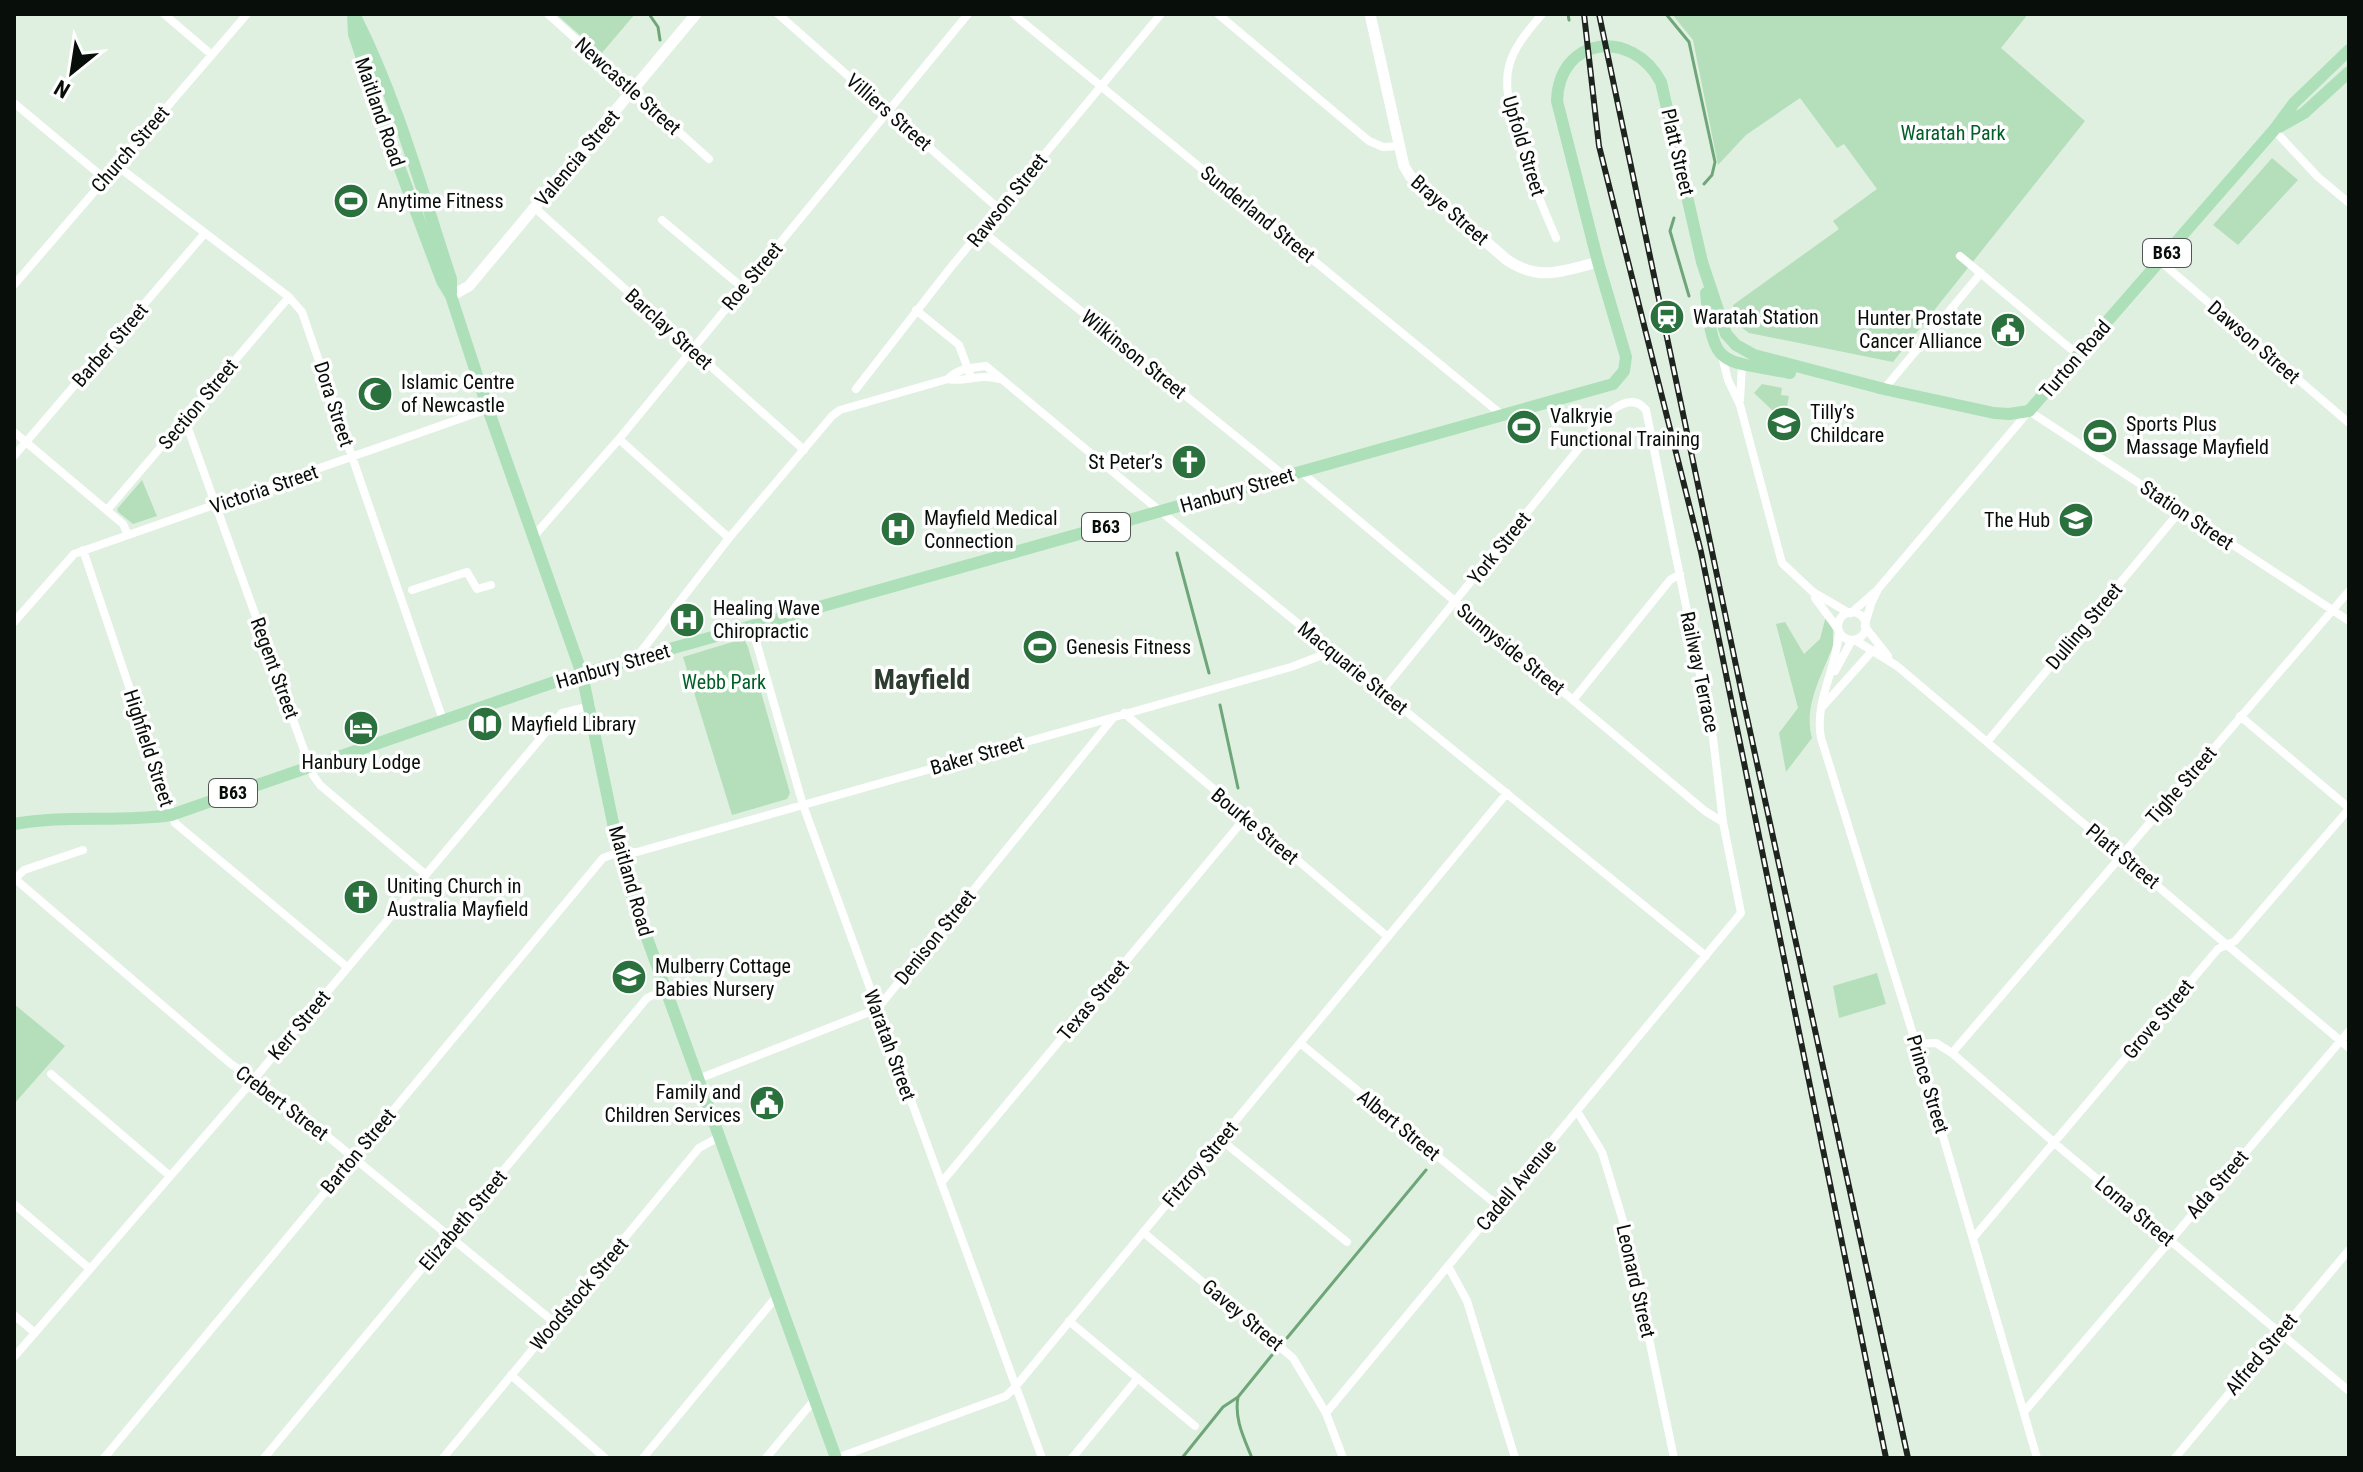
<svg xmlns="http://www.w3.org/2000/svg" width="2363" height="1472" viewBox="0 0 2363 1472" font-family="'Roboto Condensed',sans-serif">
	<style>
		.green { fill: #b5dfbb }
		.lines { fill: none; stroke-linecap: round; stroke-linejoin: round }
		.stream { stroke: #6fa679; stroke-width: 3 }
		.street { stroke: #fff; stroke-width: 8 }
		.secondary { stroke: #fff; stroke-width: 11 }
		.primary { stroke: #ade0b8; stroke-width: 12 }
		.rail-casing { stroke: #1e251f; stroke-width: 6 }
		.rail { stroke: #fff; stroke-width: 3; stroke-dasharray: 9; stroke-linecap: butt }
		.labels { text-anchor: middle; stroke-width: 7; stroke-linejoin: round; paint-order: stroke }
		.shield { fill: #fff; stroke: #525653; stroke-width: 2 }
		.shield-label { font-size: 18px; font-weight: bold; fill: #080e09 }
		.street-label { font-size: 20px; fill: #080e09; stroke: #fff }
		.park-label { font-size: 20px; fill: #015f27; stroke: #fff }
		.poi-label { font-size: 20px; fill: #080e09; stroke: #fff; text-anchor: start }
		.district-label { font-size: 28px; font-weight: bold; fill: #2e3c30; stroke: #fff }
	</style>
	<rect width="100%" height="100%" fill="#dff0e1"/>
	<path class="green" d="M556,14H635L601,54Z
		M1672,14H2028L2001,48L2085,121L1893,362L1749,333L1737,324L1733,305L1839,229L1833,221L1877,189L1844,144L1837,148L1800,98L1746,135L1718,165L1693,40Z
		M2272,158L2298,180L2238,245L2213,225Z
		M1762,384L1782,388L1781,395L1789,396L1785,417L1787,424L1786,432L1780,430L1773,411L1754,393Z
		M142,480L157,516L133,524L118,512L117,509Z
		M1826,616L1833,630V646C1822,675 1803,707 1812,738L1786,772L1779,733L1798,708L1776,624L1785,622L1804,654L1820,639Z
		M739,640L745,641L748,647L790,793L787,799L732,815L683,657Z
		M1877,973L1886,1004L1839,1018L1833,986Z
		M14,1004L65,1046L14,1104Z"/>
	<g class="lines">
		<path class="stream" d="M649,14L658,27L660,40
			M1568,14L1569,20
			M1666,14L1689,42L1715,162L1712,175L1704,184
			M1674,218L1670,231L1689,296
			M1177,553L1209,673
			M1220,705L1238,788
			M1287,1338L1426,1170
			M1238,1397C1234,1419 1244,1438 1252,1458
			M1182,1458L1223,1407L1238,1397L1272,1355"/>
		<path class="street" d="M164,14L212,55
			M548,14L709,159
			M778,14L999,209
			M1013,14L1502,415
			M1218,14L1369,141L1383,147L1399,146
			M1542,14C1529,30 1514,46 1509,66C1498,107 1539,198 1556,238
			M14,103L105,179
			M2274,130L2318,177L2349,203
			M116,165L289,297L302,312L443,720
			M535,208L804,450
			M662,220L743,288
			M982,231L1286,477
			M1960,256L2078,355
			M2160,261L2349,423
			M14,285L247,14
			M916,310L959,345L971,377
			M1722,356L1728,380L1740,405L1782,563L1813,592L1849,613
			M948,379C967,383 977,373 999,379
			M856,389L951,267L1161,14
			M1884,389L1981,273
			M1740,400L1742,365
			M185,420L313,775L320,785L425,874
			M14,432L123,524L128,535
			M619,439L729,538
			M14,456L205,233
			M1301,472L1705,811L1723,822
			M107,510L289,297
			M534,536L619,439L968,14
			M83,550L175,823L347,967
			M412,590L467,572L477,589L491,585
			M1815,598L1838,629
			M1838 626a14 14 0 1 1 28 0a14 14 0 1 1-28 0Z
			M1851,613L1875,592
			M14,622L74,554L488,409
			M1865,624L1871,604L1878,589L2029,411L2349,621
			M752,627L803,805L1042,1458
			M1865,627L1888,656
			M1839,631C1837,668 1814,702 1821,738L1916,1044L2037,1458
			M1855,640L1897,666L2349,1048
			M636,658L729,538L832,416L840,410L948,379C958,368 971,368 986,366L1143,497L1706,956
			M1835,671L1852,640
			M1573,700L1670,580L1680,574
			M1823,706L1873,650
			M1124,713L1388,937
			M2240,716L2349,808
			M1987,742L2181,510
			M14,878L231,1064L276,1094L555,1323
			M15,879L24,870L83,850
			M1300,1043L1498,1206
			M1916,1044L1936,1043L1952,1053L2065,1152L2349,1391
			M1952,1053L2349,591
			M51,1074L170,1176
			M698,1079L877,1009L1113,718
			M1577,1111L1602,1152L1627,1234L1674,1458
			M1220,1139L1347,1242
			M941,1183L1245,818
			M14,1204L90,1269
			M1143,1232L1293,1358L1326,1413L1343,1458
			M1974,1237L2218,949L2235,941L2349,809
			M1448,1266L1467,1301L1515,1458
			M14,1315L35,1333
			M1069,1321L1195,1426
			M14,1357L243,1092L562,713L591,706
			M511,1375L605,1458
			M2024,1412L2349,1031
			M1326,1413L1741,913L1723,822L1713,738L1646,410C1634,395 1619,404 1606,415L1382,691
			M104,1458L603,858L619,852H637L1291,667L1333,651
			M264,1458L647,998L666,989
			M443,1458L699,1148L719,1137
			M643,1458L777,1296
			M766,1458L815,1399
			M837,1458L1006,1396L1016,1386L1507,793
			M1072,1458L1138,1378
			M2175,1458L2349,1250"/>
		<path class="secondary" d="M1370,14L1404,166L1410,176L1507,260C1540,282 1563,271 1598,262
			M451,296L469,286L696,14"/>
		<path class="primary" d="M353,14L354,34L388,137L442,281L451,296L488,409L582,674L619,852L631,894L836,1458
			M355,16C397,99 422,191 451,279V293
			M2279,127L2304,113L2349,72
			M1706,293C1713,371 1721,359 1790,373
			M1879,388L1994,413L2009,414L2029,411L2274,130L2294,103L2349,50
			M14,824C66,814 119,823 171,815L563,679L1613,384L1624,371L1626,357L1598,262L1557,101C1559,36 1632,28 1661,82L1702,262L1726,334L1736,345L1754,355L1884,389"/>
		<defs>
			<path id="rail" d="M1584,14L1599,146L1701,552L1886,1458
				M1599,14L1743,699L1908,1458"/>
		</defs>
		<use href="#rail" class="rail-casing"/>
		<use href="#rail" class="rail"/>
	</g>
	<defs>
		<symbol id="stadium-disc" viewBox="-11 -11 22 22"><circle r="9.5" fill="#2a713d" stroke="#fff"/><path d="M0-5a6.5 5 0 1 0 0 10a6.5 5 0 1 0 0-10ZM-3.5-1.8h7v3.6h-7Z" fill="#fff"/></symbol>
		<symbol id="station-disc" viewBox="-11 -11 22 22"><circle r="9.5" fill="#2a713d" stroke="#fff"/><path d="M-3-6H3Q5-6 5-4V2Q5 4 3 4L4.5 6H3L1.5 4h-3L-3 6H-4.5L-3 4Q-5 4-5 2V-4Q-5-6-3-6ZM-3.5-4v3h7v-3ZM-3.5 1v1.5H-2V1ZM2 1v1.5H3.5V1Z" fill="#fff"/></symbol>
		<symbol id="civic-disc" viewBox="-11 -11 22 22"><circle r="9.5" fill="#2a713d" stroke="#fff"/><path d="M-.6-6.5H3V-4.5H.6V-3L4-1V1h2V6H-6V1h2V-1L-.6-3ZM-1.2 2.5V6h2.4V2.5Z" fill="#fff"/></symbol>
		<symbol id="mosque-disc" viewBox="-11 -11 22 22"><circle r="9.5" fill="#2a713d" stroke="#fff"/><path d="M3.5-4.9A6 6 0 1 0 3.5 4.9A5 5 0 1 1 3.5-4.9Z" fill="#fff"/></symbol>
		<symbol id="school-disc" viewBox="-11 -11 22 22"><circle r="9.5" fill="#2a713d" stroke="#fff"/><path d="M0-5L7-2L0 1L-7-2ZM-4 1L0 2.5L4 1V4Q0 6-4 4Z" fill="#fff"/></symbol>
		<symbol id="church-disc" viewBox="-11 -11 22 22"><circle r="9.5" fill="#2a713d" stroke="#fff"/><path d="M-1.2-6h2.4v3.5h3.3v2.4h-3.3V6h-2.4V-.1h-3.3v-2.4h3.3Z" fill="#fff"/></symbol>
		<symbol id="hospital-disc" viewBox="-11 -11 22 22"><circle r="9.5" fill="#2a713d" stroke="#fff"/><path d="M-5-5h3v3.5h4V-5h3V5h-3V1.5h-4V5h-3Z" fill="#fff"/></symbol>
		<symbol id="library-disc" viewBox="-11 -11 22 22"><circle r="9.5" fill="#2a713d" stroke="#fff"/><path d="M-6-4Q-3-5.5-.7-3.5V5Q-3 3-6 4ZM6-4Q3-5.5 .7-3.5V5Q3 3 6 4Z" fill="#fff"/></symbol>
		<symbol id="hotel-disc" viewBox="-11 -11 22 22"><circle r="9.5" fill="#2a713d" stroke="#fff"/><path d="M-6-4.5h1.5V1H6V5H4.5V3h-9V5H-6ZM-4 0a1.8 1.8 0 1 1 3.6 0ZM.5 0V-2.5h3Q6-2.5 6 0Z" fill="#fff"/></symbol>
	</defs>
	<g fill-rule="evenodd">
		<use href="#stadium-disc" x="331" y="181" width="40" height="40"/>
		<use href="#station-disc" x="1647" y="297" width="40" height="40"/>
		<use href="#civic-disc" x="1988" y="310" width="40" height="40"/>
		<use href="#mosque-disc" x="355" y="374" width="40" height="40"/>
		<use href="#school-disc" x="1764" y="404" width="40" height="40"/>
		<use href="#stadium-disc" x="1504" y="407" width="40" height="40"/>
		<use href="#stadium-disc" x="2080" y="416" width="40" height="40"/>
		<use href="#church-disc" x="1169" y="442" width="40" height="40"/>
		<use href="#school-disc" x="2056" y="500" width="40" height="40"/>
		<use href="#hospital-disc" x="878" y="509" width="40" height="40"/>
		<use href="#hospital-disc" x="667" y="600" width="40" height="40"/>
		<use href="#stadium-disc" x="1020" y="627" width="40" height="40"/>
		<use href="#library-disc" x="465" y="704" width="40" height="40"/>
		<use href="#hotel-disc" x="341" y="708" width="40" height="40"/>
		<use href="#church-disc" x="341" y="877" width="40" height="40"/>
		<use href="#school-disc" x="609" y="957" width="40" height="40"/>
		<use href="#civic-disc" x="747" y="1083" width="40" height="40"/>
	</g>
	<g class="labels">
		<g class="shield">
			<rect x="2143" y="239" width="48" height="28" rx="6"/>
			<rect x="1082" y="513" width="48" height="28" rx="6"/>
			<rect x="209" y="779" width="48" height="28" rx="6"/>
		</g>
		<g class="shield-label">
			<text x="2167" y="259">B63</text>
			<text x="1106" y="533">B63</text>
			<text x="233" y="799">B63</text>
		</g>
		<g class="street-label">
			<text transform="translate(628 86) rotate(42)" y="7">Newcastle Street</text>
			<text transform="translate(380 112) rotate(71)" y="7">Maitland Road</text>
			<text transform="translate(889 112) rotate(41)" y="7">Villiers Street</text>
			<text transform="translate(1524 146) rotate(73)" y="7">Upfold Street</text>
			<text transform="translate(130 149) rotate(-49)" y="7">Church Street</text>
			<text transform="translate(1678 152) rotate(77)" y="7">Platt Street</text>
			<text transform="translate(577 158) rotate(-50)" y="7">Valencia Street</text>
			<text transform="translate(1007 200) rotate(-51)" y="7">Rawson Street</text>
			<text transform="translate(1450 210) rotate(41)" y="7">Braye Street</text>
			<text transform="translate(1258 214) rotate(39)" y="7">Sunderland Street</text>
			<text transform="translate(752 276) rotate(-50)" y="7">Roe Street</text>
			<text transform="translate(669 329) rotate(42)" y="7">Barclay Street</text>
			<text transform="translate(2254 342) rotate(41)" y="7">Dawson Street</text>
			<text transform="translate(110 345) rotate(-49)" y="7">Barber Street</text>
			<text transform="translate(1134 354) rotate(39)" y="7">Wilkinson Street</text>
			<text transform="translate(2075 359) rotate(-49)" y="7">Turton Road</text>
			<text transform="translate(198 404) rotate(-50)" y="7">Section Street</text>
			<text transform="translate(334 404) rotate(72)" y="7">Dora Street</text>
			<text transform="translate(264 489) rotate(-19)" y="7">Victoria Street</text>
			<text transform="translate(1237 490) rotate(-16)" y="7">Hanbury Street</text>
			<text transform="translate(2187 515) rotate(34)" y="7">Station Street</text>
			<text transform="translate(1499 548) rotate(-51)" y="7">York Street</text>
			<text transform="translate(2084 626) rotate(-50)" y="7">Dulling Street</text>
			<text transform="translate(1511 649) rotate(39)" y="7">Sunnyside Street</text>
			<text transform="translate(613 666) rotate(-16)" y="7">Hanbury Street</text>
			<text transform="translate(275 668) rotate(70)" y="7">Regent Street</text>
			<text transform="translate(1353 668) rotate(39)" y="7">Macquarie Street</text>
			<text transform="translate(1700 672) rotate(78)" y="7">Railway Terrace</text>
			<text transform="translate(149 748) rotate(72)" y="7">Highfield Street</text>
			<text transform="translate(977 755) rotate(-16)" y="7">Baker Street</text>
			<text transform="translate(2181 785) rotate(-49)" y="7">Tighe Street</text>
			<text transform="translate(1255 826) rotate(40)" y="7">Bourke Street</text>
			<text transform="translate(2123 856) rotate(40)" y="7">Platt Street</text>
			<text transform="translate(631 881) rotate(74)" y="7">Maitland Road</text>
			<text transform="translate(935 937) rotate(-51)" y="7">Denison Street</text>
			<text transform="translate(1093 1000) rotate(-50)" y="7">Texas Street</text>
			<text transform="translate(2158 1019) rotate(-50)" y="7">Grove Street</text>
			<text transform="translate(299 1025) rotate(-50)" y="7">Kerr Street</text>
			<text transform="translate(890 1045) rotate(70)" y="7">Waratah Street</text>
			<text transform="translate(1928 1084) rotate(73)" y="7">Prince Street</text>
			<text transform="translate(282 1103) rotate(37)" y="7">Crebert Street</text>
			<text transform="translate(1399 1125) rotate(39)" y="7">Albert Street</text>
			<text transform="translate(358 1151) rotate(-50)" y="7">Barton Street</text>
			<text transform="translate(1200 1164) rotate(-50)" y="7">Fitzroy Street</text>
			<text transform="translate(2217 1184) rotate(-49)" y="7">Ada Street</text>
			<text transform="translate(1516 1185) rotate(-50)" y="7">Cadell Avenue</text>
			<text transform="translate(2135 1211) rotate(40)" y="7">Lorna Street</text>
			<text transform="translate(463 1220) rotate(-50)" y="7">Elizabeth Street</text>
			<text transform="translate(1636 1281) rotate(77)" y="7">Leonard Street</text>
			<text transform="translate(579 1294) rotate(-50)" y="7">Woodstock Street</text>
			<text transform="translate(1243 1315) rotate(40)" y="7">Gavey Street</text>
			<text transform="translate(2261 1354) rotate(-50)" y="7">Alfred Street</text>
		</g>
		<g class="park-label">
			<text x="1953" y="140">Waratah Park</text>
			<text x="724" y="689">Webb Park</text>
		</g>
		<g class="poi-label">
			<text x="377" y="208">Anytime Fitness</text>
			<text x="1693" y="324">Waratah Station</text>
			<text x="1982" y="325" text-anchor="end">Hunter Prostate<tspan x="1982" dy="23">Cancer Alliance</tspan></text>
			<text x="401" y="389">Islamic Centre<tspan x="401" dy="23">of Newcastle</tspan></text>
			<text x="1810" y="419">Tilly’s<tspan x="1810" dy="23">Childcare</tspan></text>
			<text x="1550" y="423">Valkryie<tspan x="1550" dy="23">Functional Training</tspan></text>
			<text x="2126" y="431">Sports Plus<tspan x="2126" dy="23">Massage Mayfield</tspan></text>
			<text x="1163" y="469" text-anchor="end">St Peter’s</text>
			<text x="924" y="525">Mayfield Medical<tspan x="924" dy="23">Connection</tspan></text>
			<text x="2050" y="527" text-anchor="end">The Hub</text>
			<text x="713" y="615">Healing Wave<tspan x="713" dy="23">Chiropractic</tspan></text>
			<text x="1066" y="654">Genesis Fitness</text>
			<text x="511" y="731">Mayfield Library</text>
			<text x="361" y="769" text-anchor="middle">Hanbury Lodge</text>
			<text x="387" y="893">Uniting Church in<tspan x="387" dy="23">Australia Mayfield</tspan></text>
			<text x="655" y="973">Mulberry Cottage<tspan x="655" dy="23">Babies Nursery</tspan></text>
			<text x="741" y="1099" text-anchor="end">Family and<tspan x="741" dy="23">Children Services</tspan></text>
		</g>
		<g class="district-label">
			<text x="922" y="689">Mayfield</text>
		</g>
	</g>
	<rect width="2363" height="1472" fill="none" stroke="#080e09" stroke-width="32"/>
	<g transform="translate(72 72) rotate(210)" stroke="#ffffff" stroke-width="6" paint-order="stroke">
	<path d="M0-6L14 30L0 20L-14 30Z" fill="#080e09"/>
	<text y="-12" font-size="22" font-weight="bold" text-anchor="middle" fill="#080e09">N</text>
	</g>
</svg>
